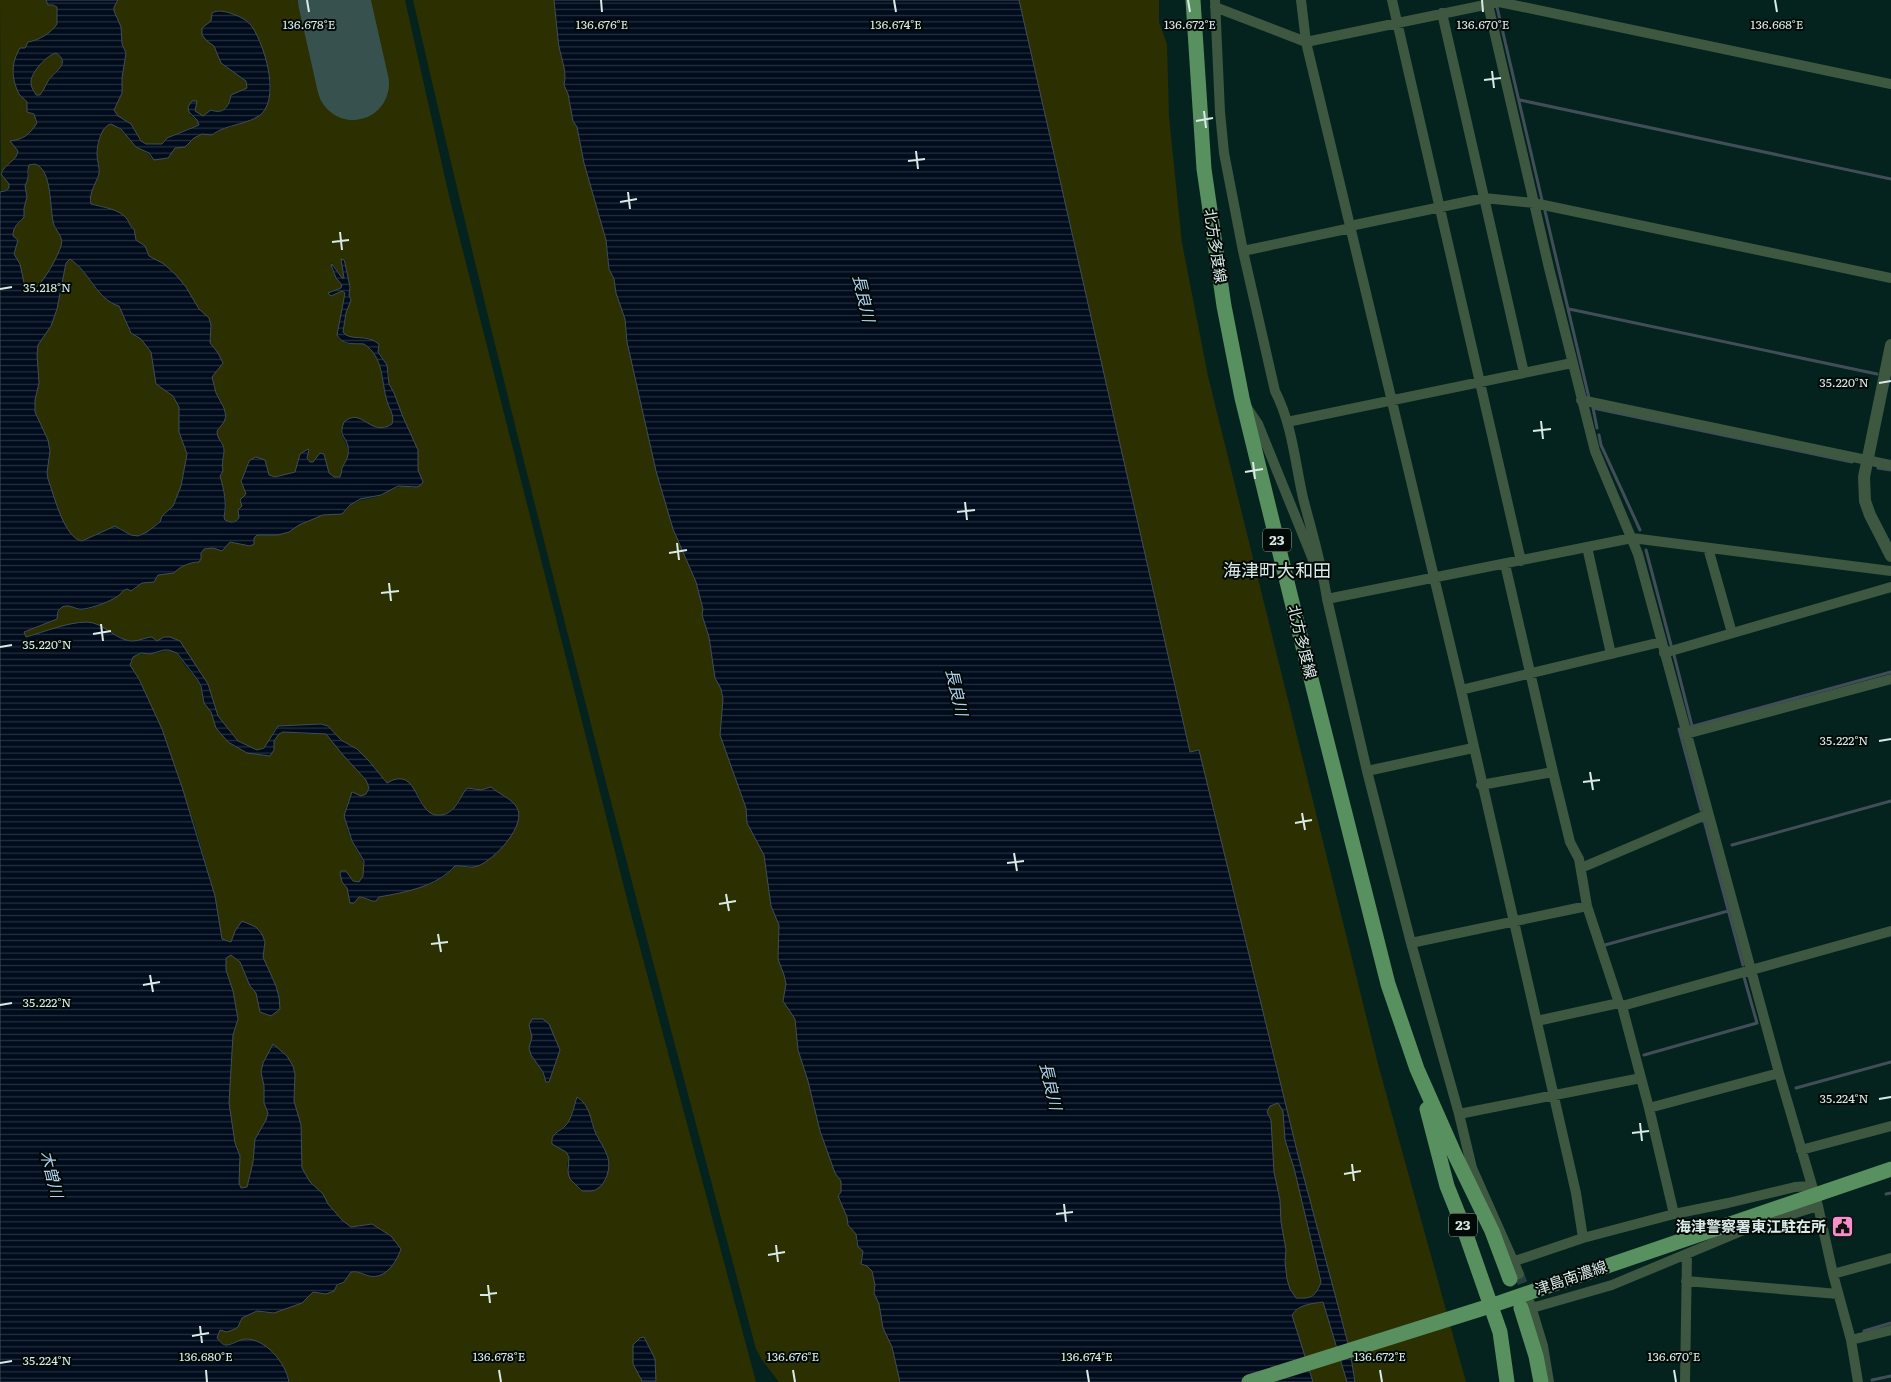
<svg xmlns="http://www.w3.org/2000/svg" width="1891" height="1382" viewBox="0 0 1891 1382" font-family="Literata,'Noto Sans JP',serif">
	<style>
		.grass { fill: #2c2f00; fill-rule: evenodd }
		.water { fill: url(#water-rules); stroke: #414e59; fill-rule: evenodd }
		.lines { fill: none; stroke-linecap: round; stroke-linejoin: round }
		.stream { stroke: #414e59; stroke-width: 3 }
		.runway { stroke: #37524e; stroke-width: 72 }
		.minor-tunnel { stroke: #24413c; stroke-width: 10; stroke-dasharray: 10 5; stroke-linecap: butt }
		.minor { stroke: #3d5740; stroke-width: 10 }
		.tertiary { stroke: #3d5740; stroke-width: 12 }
		.primary { stroke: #599060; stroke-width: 15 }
		.ticks { fill: none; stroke: #daebe7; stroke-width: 2 }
		.labels { text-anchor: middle; stroke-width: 4; stroke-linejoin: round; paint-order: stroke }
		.shield { fill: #020a08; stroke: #99a8a4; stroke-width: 1 }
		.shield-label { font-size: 14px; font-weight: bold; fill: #daebe7 }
		.street-label { font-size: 15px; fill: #daebe7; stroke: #020a08 }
		.poi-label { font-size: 15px; font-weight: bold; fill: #daebe7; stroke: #020a08; text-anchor: end }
		.water-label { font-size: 16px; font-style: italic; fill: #b1d2f1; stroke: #020a08 }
		.quarter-label { font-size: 18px; fill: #daebe7; stroke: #020a08 }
		.ticks-label { font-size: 12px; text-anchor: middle; fill: #daebe7; stroke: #020a08; stroke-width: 4; stroke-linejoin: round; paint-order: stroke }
	</style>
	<defs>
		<pattern id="water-rules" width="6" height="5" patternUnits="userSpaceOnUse" patternTransform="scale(1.25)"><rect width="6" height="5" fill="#000b1c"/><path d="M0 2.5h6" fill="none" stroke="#252f3d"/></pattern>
	</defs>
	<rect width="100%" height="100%" fill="#04231e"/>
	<path class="grass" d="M0,0H46L48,5H53L57,7C57,12 58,19 57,24C55,32 38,42 31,41C17,58 8,65 17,87C19,94 20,95 26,99C27,102 27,105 28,107C29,112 36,115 37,120C40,132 21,140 11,141L18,151V155L4,178L10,184L9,188L1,192Z
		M118,0H405L450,200L627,899L756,1382H654L656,1381L633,1345V1364L644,1382H289L288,1375L270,1350L234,1342L227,1345L222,1344L217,1338L220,1329L227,1332L235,1329L238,1327L242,1318L257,1311L265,1313L313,1292L326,1294L344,1282L351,1272H360L366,1275L395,1262L399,1254L384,1232L372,1224L351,1227L342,1220L328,1204L323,1194L310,1182L302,1168L301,1125L294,1101L295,1074L293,1066L287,1056L273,1045L263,1063L264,1103L268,1113L266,1120L255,1139L253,1162L247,1187L241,1189L239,1183L240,1156L235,1143L229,1103L233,1035L238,1019L233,991L226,970V959L231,955L240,962L250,986L256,993L260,1012L271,1016L276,986L263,957L265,942L262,934L256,927L233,938L230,942L222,939L215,896L195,825L147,696L139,679L130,665L133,657C142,653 142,655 151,654C175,651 170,644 186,667C191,673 197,678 200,686C203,694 201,700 208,707C230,742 224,749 268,756L274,746V741L279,734L283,732L307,734H326L343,755L366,780L369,788L366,794L361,797L352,793C349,800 343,811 345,819C346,826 349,836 352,842C359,854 371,869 359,882L340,877L347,888L349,899L354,903L359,897H365L372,901C399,885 431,895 455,866L469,868L515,830C526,804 507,801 491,787L481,790L474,788L459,799L454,808L444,815L435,816L427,812L418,794L404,780L398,779L387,783L357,749L341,740L328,726L321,724L296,726L284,725L274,730L269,742L264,747L257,750L238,741L218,716L208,684L164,637L157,641L147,638C124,651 109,622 86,623C69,623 43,632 26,637L24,632L53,621L57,619L60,608L66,605C71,606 76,609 81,610C92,611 117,597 124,590H134L142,583L154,582L158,575L174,573C181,566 189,562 199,562L201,559V553L204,549L230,542L246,545L253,544L254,537L257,535H278L289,532L299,525L323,515L346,510C356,497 369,501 382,495C394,489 400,484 413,488L420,475L418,471V455L415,444L403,417L394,393L389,384V374L385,361L369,338C360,337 348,340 343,333L346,313L351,300L349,295L350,287L344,260L341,261L344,278H342L333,264L331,263C331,272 337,279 342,285L341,288L331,291L333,295L342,291L345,293L340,326L337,332L338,338L346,344H364C384,357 381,381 387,401C389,410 395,415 392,424C371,438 361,407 344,422L341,434C351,452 350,459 340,477H334L329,473L324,454L320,453L313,462H310L305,450L299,456L297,471L287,475L272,477L248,462L247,470L242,479V484L246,494C243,500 242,506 238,512L239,518C234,523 231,523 225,520L224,517C224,515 226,512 226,509C227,499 223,485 220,476L223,471C221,463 224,457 224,450C224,436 207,440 224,422L221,401L216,393L212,377L223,363L218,353L210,343L211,330L186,287L164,264L149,256L145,246L136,240L126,218L102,206L91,204C88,194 96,184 99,174C100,168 97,160 97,154C98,145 101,126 110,123C122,128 126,137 135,145C140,151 147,150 151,158H167L175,147H185L194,138L202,134L212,135L219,130L231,127L265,110L271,91V83L265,57L258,40L244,19L228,12L211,21L207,41L214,46L221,63L246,81L247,88L231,95C229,106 223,115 211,110L203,116L195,111L192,101L188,107L191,116L197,120L199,124L167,138L162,144H146L141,141L131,124L118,116L114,110L122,93V78L126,53L122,44L114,11V7ZM549,1024L560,1050L550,1077L544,1078C542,1065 522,1051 533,1037C536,1032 544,1028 549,1024ZM577,1098L588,1109L596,1133L608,1156L581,1191L570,1179L567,1165L569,1157L554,1134L568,1123Z
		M413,0H554C555,13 557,26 558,39C559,55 568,70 564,85L568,94L573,121L577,127L584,163L606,240L609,269L614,279L616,293L625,319L627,342L656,471L673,529L696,582L703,609L702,615L709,637L715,678L721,689L723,699L720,735L746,808L747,823L764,855L771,906L779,925L778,959L784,975L786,984L783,1001L795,1019L798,1050L808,1081L820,1131L835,1173L841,1181V1192L838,1196L847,1217L848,1225L856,1234V1242L863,1251L861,1259L872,1271L875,1285L874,1293L879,1304L883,1328L892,1347L900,1382H779L762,1360L756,1349C636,901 517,452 413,0Z
		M1019,0H1159V22L1167,44L1169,117L1182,243L1208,376L1378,1064L1466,1382H1355L1350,1351L1299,1159L1199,751L1190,752Z
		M56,53C72,63 54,72 48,81C45,87 44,91 39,95H36C34,91 31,88 31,84C30,73 47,55 56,53Z
		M35,164C54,170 49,209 54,225C57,232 64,238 61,246C56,259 45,282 34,289L25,287C21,274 9,256 18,243L13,236V232L15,225L20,222L24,211L25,186L29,174V165Z
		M70,259C88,271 97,300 119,306L131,333L141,339L151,352L156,384L173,396L179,407V432L187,454L181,486L173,506L162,516L160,521L147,532L138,536L131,535L118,527H112L82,541C64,539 54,494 48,479L47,473L50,451L35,412V400L39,383L37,355L38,345L51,326L57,309L66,263Z
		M1278,1103L1283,1111L1285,1140L1294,1168L1321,1282C1316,1296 1312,1299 1296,1298L1290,1289L1287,1279L1285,1262L1286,1250L1281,1222L1280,1200L1274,1172L1271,1120L1267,1112L1270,1106Z
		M1323,1302L1325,1305L1347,1382H1313L1292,1317C1296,1303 1312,1304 1323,1302Z"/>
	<path class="water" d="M46,0H118L114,7V11L121,27L122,44L126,53L122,78V93L114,110L118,116L131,124L141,141L146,144H162L167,138L199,125L197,120L189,112L188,107L192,101H197L195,111L203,116L211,110C224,115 229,106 231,95L247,88L246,81L221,63L214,46L207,41L202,35V28L211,21L212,13C217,10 224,11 230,13C239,16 248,20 253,28C265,48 278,91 264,111C255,124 225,124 212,135L202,134L194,138L185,147L175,148L168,158L154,160L149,153L136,147L121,129L111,124C101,126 97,145 97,154C97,161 100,168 99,174C96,183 88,195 91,204C102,207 120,209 127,219C130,223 129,226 134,229L136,240L145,246L149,256L164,264L176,275L186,287L199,309L209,318L211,325L210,343L218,353L223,363L212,377L216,393L224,408L226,416L224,422L217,431C217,440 224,443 224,450C224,457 221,463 223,471L220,476C224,489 227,504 224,517L225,520C231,523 235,523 239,518L238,510L242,506L240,500L246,494L241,481C244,476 248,462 250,460L256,457L265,460L269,475L275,477L295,472L300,454L308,449L309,450L307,458L310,462H313L320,453L324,454L329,473L334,477H340C342,473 341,469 343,466C347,459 349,456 348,447C346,435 338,437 344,422C362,406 370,438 392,424C395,415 389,409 387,401C381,381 384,357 364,344C352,343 344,346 337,335L345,293L342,291L331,296L328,293L341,288L342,285L336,278L331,265L332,264L342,278H344L341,259L344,260L345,263L350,287L349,295L351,300L346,313L343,332C350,342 366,333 379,344L378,352L387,365L389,384L394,393L403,417L418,450V470L423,482L421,485L417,487L398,486L381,495L360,499L350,505L342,514L323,515L299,525L289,532L278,535H257L254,538V544L250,546L230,542L222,551L213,548L204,549L201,553V559L199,562C190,562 179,567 174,573L158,575L154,582L142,583L131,591L127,589C122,590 122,593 118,596C109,602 95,607 84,609C76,611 71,603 62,607L58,611L57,619L24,632L26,637C44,632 68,622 87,622C103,623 112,636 126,640C136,643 142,638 152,637L157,641L164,637H170L180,641L208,684L218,716L238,741L257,750L264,748L278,726L321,724L328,726L341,740L357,749L369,761L387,783C420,763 414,819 441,815C446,815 451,811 454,808C459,802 462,794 467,788L481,790L491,787C499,794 510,798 516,806C529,824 494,860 478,866C469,869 463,865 455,866C436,887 406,892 379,897L376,901C370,902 366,897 359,897L354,903H350L347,888L342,882L340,873L341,871H346L353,881L359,882L363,876L364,861L352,841L344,816L352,792L361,796L366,794L369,788L366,780L343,755L326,734L283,732L279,734L274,741V750L270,756L247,753L228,742L216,728L211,712L204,703L201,686L197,679L177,653L169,650H164L150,654L141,653L133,657L130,665L139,679L162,729L183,790L215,896L222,939L231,942L235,931L242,921L256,927L262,934L265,942L263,957L276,986L279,997L280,1009L271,1016L260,1012L256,993L250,986L240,962L231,955L226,958V970L233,991L238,1019L233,1035L229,1103L235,1143L240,1156L239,1183L241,1188L247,1187L253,1162L255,1139L266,1120L268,1113L264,1103V1086L261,1072L263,1063L273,1044L287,1056L293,1066L295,1074L294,1101L301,1125L302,1168L310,1182L323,1194L328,1204L342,1220L351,1227L372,1224L391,1236L401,1249C396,1263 384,1282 366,1275C360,1273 358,1271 351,1272L344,1282L337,1285L334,1291L326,1294L313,1292L302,1303L274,1313L257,1311L242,1318L238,1327L235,1329L227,1332L220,1330L217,1338C220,1341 222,1345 226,1345C232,1345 238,1340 245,1339C265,1338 286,1363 289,1382H0V192L5,191L9,188V184L1,174C5,163 17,161 18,151L10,141C24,139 29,135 37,123L34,114L27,112V102C25,99 21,97 19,94C11,78 11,63 20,48H25L28,42C39,40 50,34 57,24V7L53,5H48ZM56,53C72,63 54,72 48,81C45,86 44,90 40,95H36C34,91 31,88 31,83C30,73 47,55 56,53ZM35,164C53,170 49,209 54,225C57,232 64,238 61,246C57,258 44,282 34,289H28L25,287L20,264L14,254L18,240L13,236C13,226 18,224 24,217V208L27,197L25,186C31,174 26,174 29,165ZM70,259C89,271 97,300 119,306L131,333L141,339L151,352L156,384L173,396L179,407V432L187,454L181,486L173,506L162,516L160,522L147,532L138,536L131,535L115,526L82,541C64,538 54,495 48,479L47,473L50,451L48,440L35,412V400L39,383L37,355L38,345L51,326L57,309L66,263Z
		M554,0H1019L1190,752L1199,750L1299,1159L1350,1351L1355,1382H1347L1323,1302C1311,1304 1299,1304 1292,1315L1313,1382H900L892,1347L883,1328L879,1304L874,1293L875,1285L872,1271L867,1266L861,1264L863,1251L858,1247L856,1234L848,1225L847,1217L838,1196L841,1192V1181L835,1173L820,1131L808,1081L798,1050L795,1019L783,1001L786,984L784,975L778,959L779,925L771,906L764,855L747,823L746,808L720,735L723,699L721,689L715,678L709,637L702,615L703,609L696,582L673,529L656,471L627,342L625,319L616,293L614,279L609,269L606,240L584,163L577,127L573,121L568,94L564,85C568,70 559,55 558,39C557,26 555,13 554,0ZM1278,1103L1283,1111L1285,1140L1294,1168L1321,1282C1316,1296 1312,1299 1296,1298L1290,1289L1287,1279L1285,1262L1286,1250L1281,1222L1280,1200L1274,1172L1271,1120L1267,1112L1270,1106Z
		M532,1019H543L549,1024L560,1050L549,1082H546L543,1072L531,1055L529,1048L532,1037L529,1025Z
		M577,1097C591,1106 590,1120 596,1134C600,1142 606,1150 608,1158C611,1168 606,1184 597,1189C593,1192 586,1191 582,1191L570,1179L568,1172L569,1157L566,1152L552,1144C550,1133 560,1132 566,1125C572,1118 574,1106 577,1097Z
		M644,1337L655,1359L656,1381H642L633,1364V1345L640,1338Z"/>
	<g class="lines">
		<path class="stream" d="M1497,7L1542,200
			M1520,100L1891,179
			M1545,211L1589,398
			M1569,309L1877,374
			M1597,428L1593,408L1852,462
			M1599,435L1601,445L1640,530
			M1878,468L1891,470
			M1646,550L1671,645
			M1674,655L1692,726
			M1690,727L1891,672
			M1681,729H1679L1701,810
			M1702,821L1704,820L1743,965
			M1732,845L1891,801
			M1605,945L1728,911
			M1644,1055L1757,1023L1744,977
			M1796,1088L1891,1062
			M1886,1194L1891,1193
			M1864,1331L1891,1323
			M1872,1380L1891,1376"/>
		<path class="runway" d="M334,0L353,84"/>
		<path class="minor-tunnel" d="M1519,1274L1527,1295"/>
		<path class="minor" d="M1215,0L1220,112L1224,153L1243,251L1275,391C1292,424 1295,462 1303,498C1312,532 1322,565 1327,599L1367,771L1411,943L1459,1114L1472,1168L1519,1274
			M1301,0L1306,42L1461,690L1576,1193L1583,1238
			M1392,0L1521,561
			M1487,0L1549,268L1595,451L1638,554L1779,1073L1818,1206L1833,1274L1851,1340L1858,1382
			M1215,7L1306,42L1499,2L1891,84
			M1442,13L1524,373
			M1350,226L1484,198L1534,203L1891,278
			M1243,251L1351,228
			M1581,400L1891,465
			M1248,409L1258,424L1318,572
			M1287,422L1572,363
			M1587,547L1611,654
			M1708,548L1732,633
			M1505,564L1553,772
			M1327,599L1632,538L1891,571
			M1664,653L1891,587
			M1461,690L1661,642
			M1686,734L1891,679
			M1367,771L1473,748
			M1481,785L1553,772L1570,842L1579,859L1587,906L1619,1003
			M1581,868L1708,814
			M1411,943L1587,906
			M1622,1006L1649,1108L1674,1214
			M1537,1021L1619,1003L1622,1006L1891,931
			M1649,1108L1779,1073
			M1459,1114L1641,1078
			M1801,1150L1891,1126
			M1515,1261L1583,1238L1674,1214L1728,1203L1795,1187L1811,1186
			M1833,1274L1891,1258
			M1686,1281L1838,1294
			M1530,1303L1543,1346L1549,1382
			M1532,1308L1612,1285L1756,1225L1818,1206
			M1851,1340L1891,1330
			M1685,1382L1687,1254"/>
		<path class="tertiary" d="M1891,345L1864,477L1865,501L1870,515L1891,556"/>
		<path class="primary" d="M1193,0L1204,169L1224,306L1242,398L1301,639L1388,984L1417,1069L1455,1155L1492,1231L1510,1279
			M1427,1109L1447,1186L1463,1226L1500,1332L1507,1382
			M1521,1308L1536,1356L1541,1382
			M1249,1382L1490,1306L1891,1169"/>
	</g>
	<path class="ticks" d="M307,0L309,12M601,0L602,12M894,0L896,12M1188,0L1190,12M1482,0L1483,12M1775,0L1777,12M1492,71L1494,88M1484,80L1501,78M1204,111L1206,128M1196,121L1213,118M916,151L918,169M908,161L925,159M628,192L630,209M620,202L637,199M340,232L342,250M332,242L349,240M0,289L12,287M1879,383L1891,381M1541,421L1543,439M1533,431L1551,429M1253,462L1255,479M1245,472L1263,469M965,502L967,520M957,512L975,510M677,543L679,560M669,553L687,550M389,583L391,601M381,593L399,591M101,624L103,641M93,634L111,631M0,647L12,645M1879,741L1891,739M1590,772L1593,790M1583,782L1600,780M1302,813L1305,830M1295,823L1312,820M1014,853L1017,871M1007,863L1024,861M726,894L729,911M719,904L736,901M438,934L441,952M431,944L448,942M150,975L153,992M143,985L160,982M0,1005L12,1003M1879,1099L1891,1097M1640,1123L1642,1141M1632,1133L1649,1131M1352,1164L1354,1181M1344,1174L1361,1171M1064,1204L1066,1222M1056,1214L1073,1212M776,1245L778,1262M768,1255L785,1252M488,1285L490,1303M480,1295L497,1293M200,1326L202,1343M192,1336L209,1333M0,1363L12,1361M206,1370L207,1382M499,1370L501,1382M793,1370L795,1382M1087,1370L1089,1382M1380,1370L1382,1382M1674,1370L1676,1382"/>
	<defs>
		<symbol id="civic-square" viewBox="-11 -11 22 22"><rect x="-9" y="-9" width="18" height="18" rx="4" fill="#f98fc8" stroke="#020a08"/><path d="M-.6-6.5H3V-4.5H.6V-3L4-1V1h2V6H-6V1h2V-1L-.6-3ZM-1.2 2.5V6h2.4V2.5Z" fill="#111"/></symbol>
	</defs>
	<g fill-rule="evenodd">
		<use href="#civic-square" x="1830" y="1214" width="25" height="25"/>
	</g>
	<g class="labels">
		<g class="shield">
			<rect x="1263" y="528.5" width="28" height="23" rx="4"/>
			<rect x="1449" y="1213.5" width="28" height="23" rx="4"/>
		</g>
		<g class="shield-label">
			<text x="1277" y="545">23</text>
			<text x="1463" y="1230">23</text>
		</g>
		<g class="street-label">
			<text transform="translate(1215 246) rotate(81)" y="5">北方多度線</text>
			<text transform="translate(1302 642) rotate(76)" y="5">北方多度線</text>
			<text transform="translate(1571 1278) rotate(-19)" y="5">津島南濃線</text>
		</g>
		<g class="poi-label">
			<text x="1826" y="1232">海津警察署東江駐在所</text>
		</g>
		<g class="water-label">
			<text transform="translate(864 298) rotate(77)" y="6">長良川</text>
			<text transform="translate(957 692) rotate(77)" y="6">長良川</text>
			<text transform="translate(1051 1086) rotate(77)" y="6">長良川</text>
			<text transform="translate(52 1174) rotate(76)" y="6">木曽川</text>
		</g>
		<g class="quarter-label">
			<text x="1277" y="577">海津町大和田</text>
		</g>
	</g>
	<g class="ticks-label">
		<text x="309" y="29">136.678°E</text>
		<text x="602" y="29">136.676°E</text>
		<text x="896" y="29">136.674°E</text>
		<text x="1190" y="29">136.672°E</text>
		<text x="1483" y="29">136.670°E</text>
		<text x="1777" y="29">136.668°E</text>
		<text x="47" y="292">35.218°N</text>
		<text x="1844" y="387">35.220°N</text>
		<text x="47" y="649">35.220°N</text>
		<text x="1844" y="745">35.222°N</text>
		<text x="47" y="1007">35.222°N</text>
		<text x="1844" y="1103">35.224°N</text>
		<text x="206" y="1361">136.680°E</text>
		<text x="499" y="1361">136.678°E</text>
		<text x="793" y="1361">136.676°E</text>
		<text x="1087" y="1361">136.674°E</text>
		<text x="1380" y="1361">136.672°E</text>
		<text x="1674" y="1361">136.670°E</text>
		<text x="47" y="1365">35.224°N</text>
	</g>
</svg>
